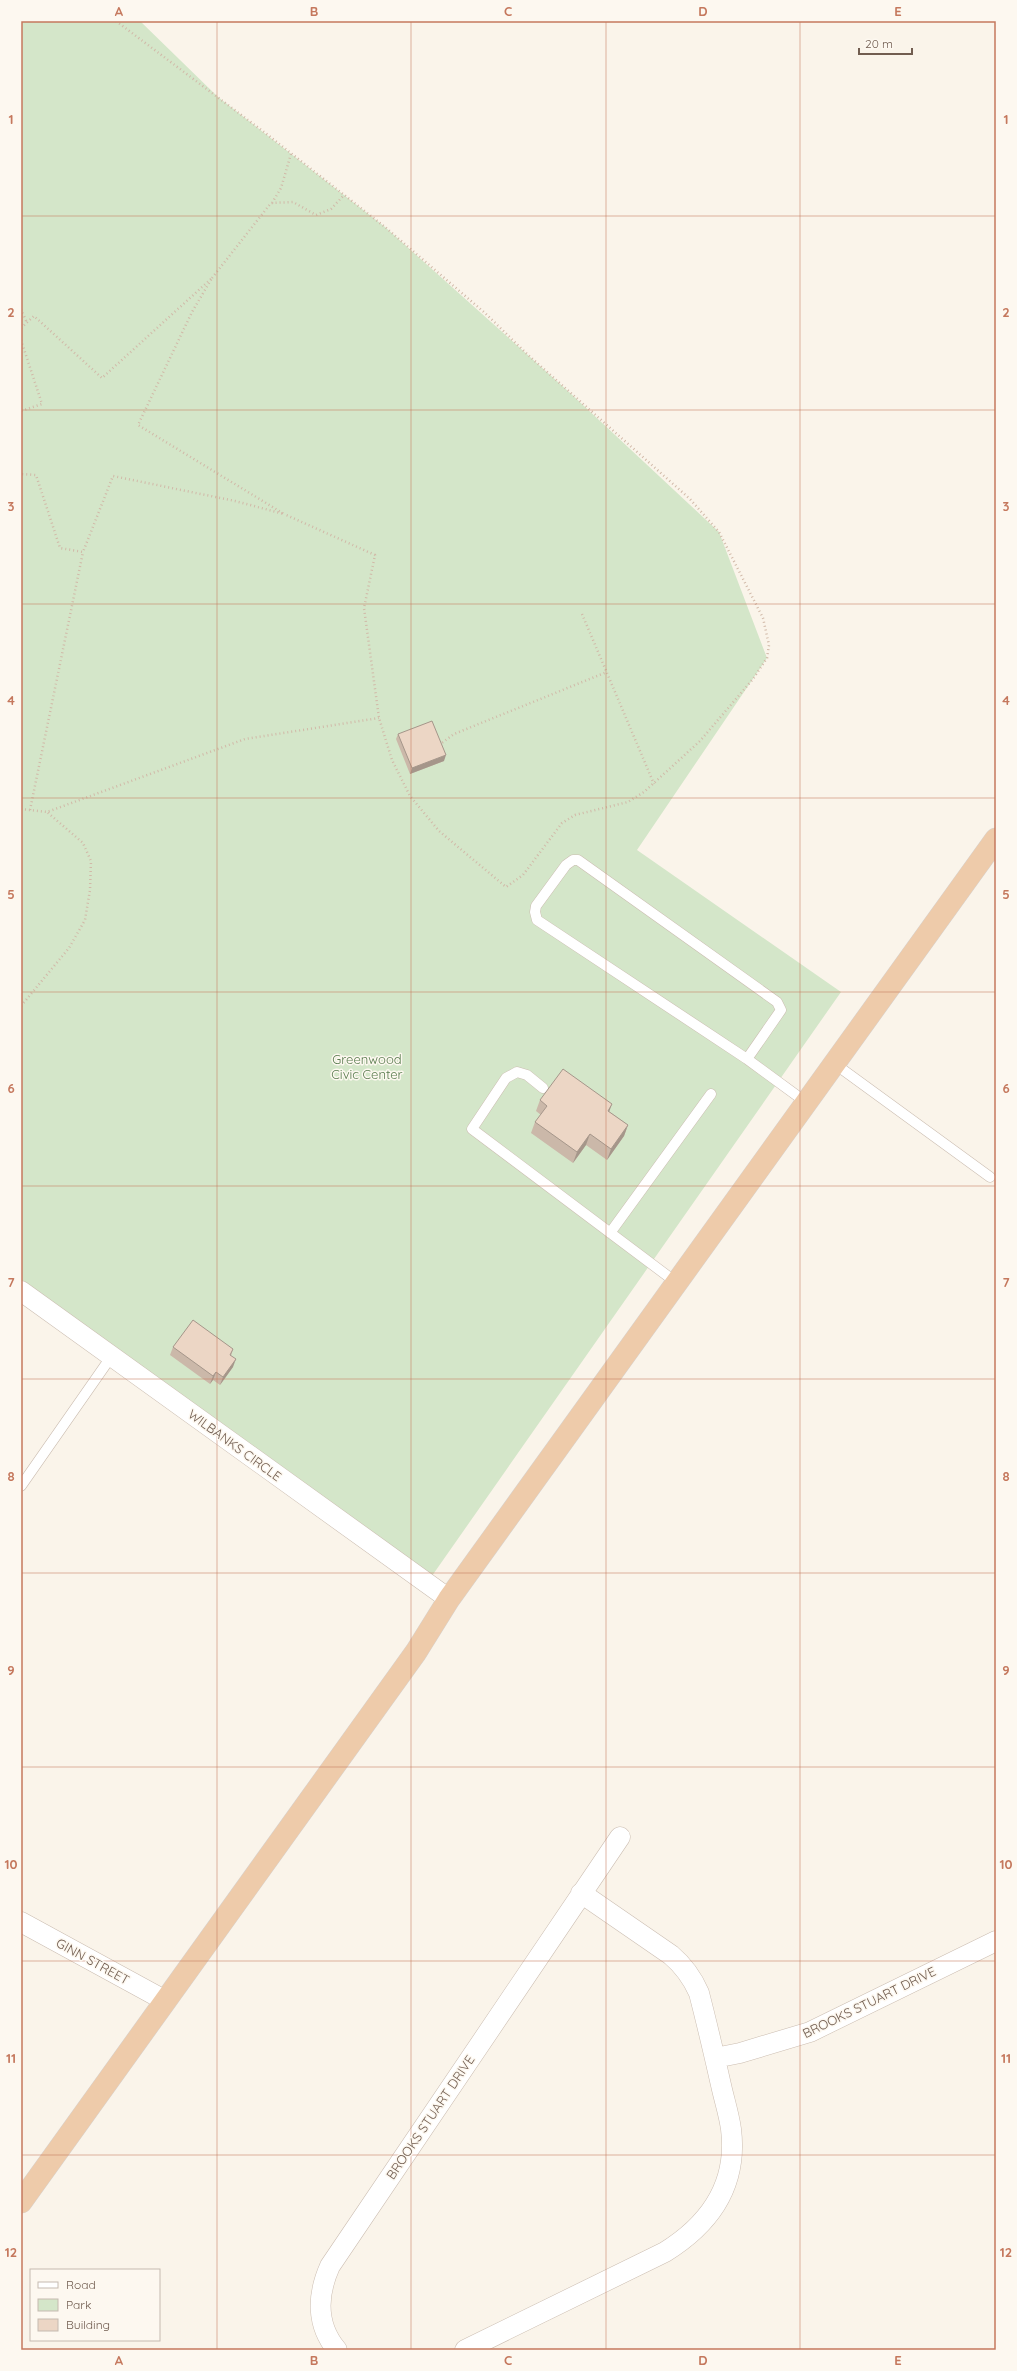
<svg xmlns="http://www.w3.org/2000/svg" width="1017" height="2371" viewBox="0 0 1017 2371" font-family="Quicksand,sans-serif">
	<style>
		.green { fill: #d4e6c9 }
		.lines { fill: none; stroke-linecap: round; stroke-linejoin: round }
		.service-casing { stroke: #cbbdb1; stroke-width: 11 }
		.minor-casing { stroke: #cbbdb1; stroke-width: 21 }
		.trunk-casing { stroke: #d7d2ce; stroke-width: 23 }
		.path { stroke: #d1b9a8; stroke-width: 2.5; stroke-dasharray: 1 3; stroke-linecap: butt }
		.service { stroke: #fff; stroke-width: 10 }
		.minor { stroke: #fff; stroke-width: 20 }
		.trunk { stroke: #eecbaa; stroke-width: 22 }
		.wall { fill: #cbb8a9 }
		.shaded-wall { fill: #a5968a }
		.building { fill: #ecd6c5; stroke: #a5968a }
		.grid { fill: none; stroke: #c5785d; stroke-width: 1; stroke-opacity: 0.55 }
		.labels { text-anchor: middle; stroke-width: 3; stroke-linejoin: round; paint-order: stroke }
		.park-label { font-size: 13px; fill: #587b4d; stroke: #fdf8f0 }
		.street-label { font-size: 13px; fill: #715d50; stroke: #fdf8f0 }
		.neatline { fill: none; stroke: #c5785d; stroke-width: 1.5 }
		.grid-label { font-size: 13px; text-anchor: middle; font-weight: bold; fill: #c5785d }
	</style>
	<rect width="100%" height="100%" fill="#faf4ea"/>
	<path class="green" d="M21,21H140L218,97L385,227L569,392L719,532L767,658L637,850L841,992L427,1583L21,1291Z"/>
	<g class="lines">
		<defs>
			<path id="service" d="M747,1059L781,1010L777,1002L578,860H573L566,865L536,906L535,912L537,920L747,1059L807,1103
				M835,1064L990,1177
				M543,1088L527,1075L517,1072L506,1078L472,1129L677,1283
				M610,1233L711,1094
				M21,1486L111,1357"/>
			<path id="minor" d="M21,1291L449,1599
				M21,1922L164,2000
				M715,2058L740,2053L810,2032L996,1941
				M337,2350C316,2325 317,2295 330,2266L620,1837
				M465,2350L665,2252C710,2224 738,2185 731,2129C729,2114 724,2099 721,2085C714,2054 707,2024 699,1993C692,1977 684,1966 671,1955L581,1893"/>
			<path id="trunk" d="M21,2202L416,1652L449,1599L996,839"/>
		</defs>
		<use href="#service" class="service-casing"/>
		<use href="#minor" class="minor-casing"/>
		<use href="#trunk" class="trunk-casing"/>
		<path class="path" d="M116,21L264,132L385,227L485,313L527,354L690,499L719,532L763,618L769,645L767,658L753,679L700,741L644,792L628,802L575,815L562,823L523,875L506,887L439,831L410,796L392,760L379,718L364,608L375,555L284,514
			M272,203L281,188L291,154
			M212,278L271,203L293,202L316,215L331,209L344,195
			M21,309L27,323
			M21,328L34,316L102,378L212,278L192,312L138,425L284,514L235,501L113,476L83,552L60,548L36,475L21,474
			M21,340L42,404L21,411
			M582,614L654,784
			M439,745L454,734L607,672
			M21,809L47,812L245,739L379,718
			M30,810L83,552
			M21,1006L69,948L85,920L90,890L91,861L83,843L47,812"/>
		<use href="#service" class="service"/>
		<use href="#minor" class="minor"/>
		<use href="#trunk" class="trunk"/>
	</g>
	<path class="wall" d="M398,734L444,761L410,774L396,739Z
		M540,1100L610,1112L628,1125L624,1136L607,1160L586,1145L573,1163L531,1133L535,1122L541,1115L536,1111Z
		M173,1347L233,1349L231,1356L233,1367L220,1385L213,1380L210,1384L170,1355Z"/>
	<path class="shaded-wall" d="M446,755L444,761L410,774L412,768Z
		M612,1104L608,1115V1111Z
		M628,1125L624,1136L607,1160L611,1149Z
		M590,1134L586,1145L573,1163L577,1152Z
		M236,1359L233,1367L220,1385L223,1377Z
		M216,1372L213,1380L210,1384L213,1376Z"/>
	<path class="building" d="M432,721L446,755L412,768L398,734Z
		M563,1069L612,1104L608,1111L628,1125L611,1149L590,1134L577,1152L535,1122L547,1106L540,1100Z
		M193,1320L233,1349L230,1355L236,1359L223,1377L216,1372L213,1376L173,1347Z"/>
	<path class="grid" d="M217,21V2350M411,21V2350M606,21V2350M800,21V2350M21,216H996M21,410H996M21,604H996M21,798H996M21,992H996M21,1186H996M21,1379H996M21,1573H996M21,1767H996M21,1961H996M21,2155H996"/>
	<g class="labels">
		<g class="park-label">
			<text x="367" y="1064">Greenwood<tspan x="367" dy="15">Civic Center</tspan></text>
		</g>
		<g class="street-label">
			<text transform="translate(235 1445) rotate(36)" y="5">WILBANKS CIRCLE</text>
			<text transform="translate(93 1961) rotate(29)" y="5">GINN STREET</text>
			<text transform="translate(869 2002) rotate(-26)" y="5">BROOKS STUART DRIVE</text>
			<text transform="translate(430 2117) rotate(-56)" y="5">BROOKS STUART DRIVE</text>
		</g>
	</g>
	<rect width="1017" height="2371" fill="none" stroke="#fdf8f0" stroke-width="44"/>
	<rect x="30" y="2269" width="130" height="72" fill="#fdf8f0" stroke="#c5bab0"/>
	<rect x="38" y="2282" width="20" height="6" fill="#ffffff" stroke="#c5bab0"/>
	<text x="66" y="2289" font-size="12" fill="#715d50">Road</text>
	<rect x="38" y="2299" width="20" height="12" fill="#d4e6c9" stroke="#c5bab0"/>
	<text x="66" y="2309" font-size="12" fill="#715d50">Park</text>
	<rect x="38" y="2319" width="20" height="12" fill="#ecd6c5" stroke="#c5bab0"/>
	<text x="66" y="2329" font-size="12" fill="#715d50">Building</text>
	<path d="M859 48v6h53v-6" fill="none" stroke="#715d50" stroke-width="2"/>
	<text x="865" y="48" font-size="12" fill="#715d50" stroke="#fdf8f0" stroke-width="3" paint-order="stroke">20 m</text>
	<rect x="22" y="22" width="973" height="2327" class="neatline"/>
	<g class="grid-label">
		<text x="119" y="16">A</text>
		<text x="314" y="16">B</text>
		<text x="508" y="16">C</text>
		<text x="703" y="16">D</text>
		<text x="898" y="16">E</text>
		<text x="11" y="124">1</text>
		<text x="1006" y="124">1</text>
		<text x="11" y="317">2</text>
		<text x="1006" y="317">2</text>
		<text x="11" y="511">3</text>
		<text x="1006" y="511">3</text>
		<text x="11" y="705">4</text>
		<text x="1006" y="705">4</text>
		<text x="11" y="899">5</text>
		<text x="1006" y="899">5</text>
		<text x="11" y="1093">6</text>
		<text x="1006" y="1093">6</text>
		<text x="11" y="1287">7</text>
		<text x="1006" y="1287">7</text>
		<text x="11" y="1481">8</text>
		<text x="1006" y="1481">8</text>
		<text x="11" y="1675">9</text>
		<text x="1006" y="1675">9</text>
		<text x="11" y="1869">10</text>
		<text x="1006" y="1869">10</text>
		<text x="11" y="2063">11</text>
		<text x="1006" y="2063">11</text>
		<text x="11" y="2257">12</text>
		<text x="1006" y="2257">12</text>
		<text x="119" y="2365">A</text>
		<text x="314" y="2365">B</text>
		<text x="508" y="2365">C</text>
		<text x="703" y="2365">D</text>
		<text x="898" y="2365">E</text>
	</g>
</svg>
